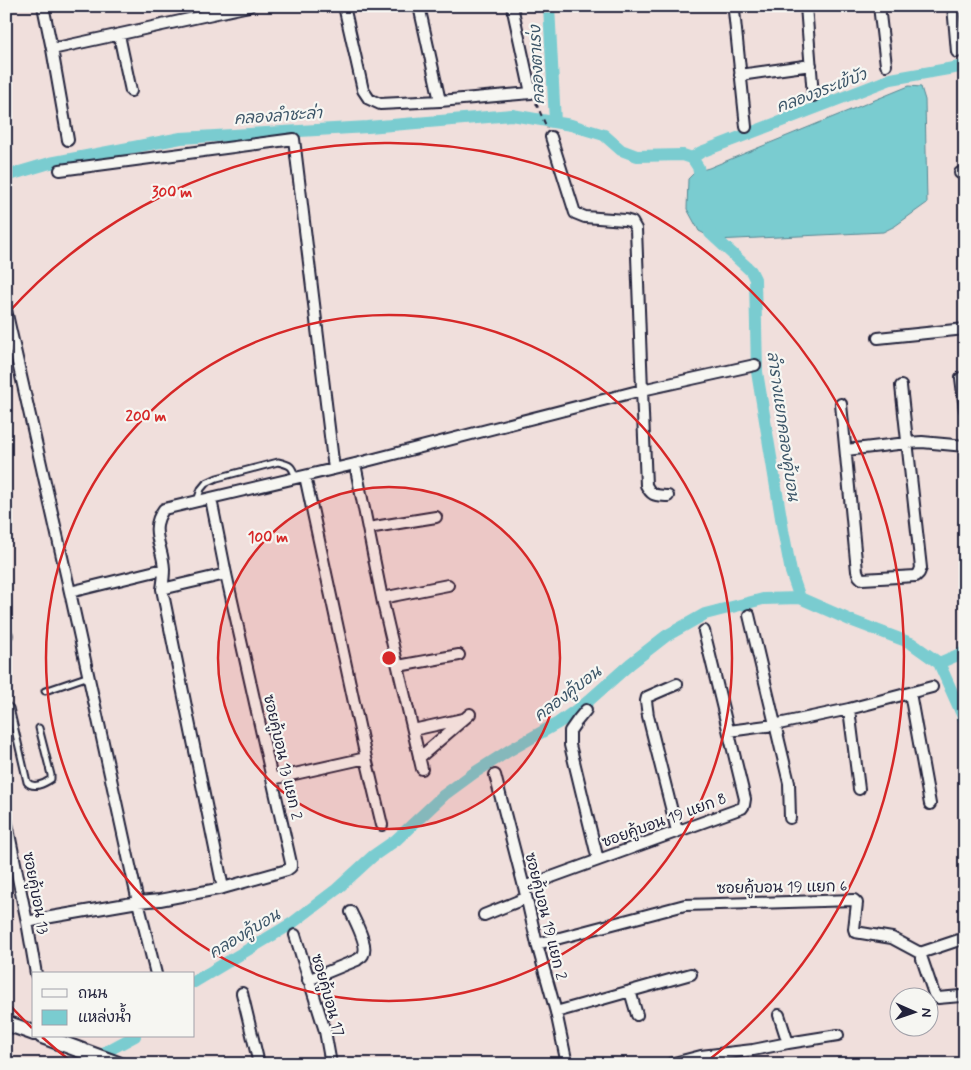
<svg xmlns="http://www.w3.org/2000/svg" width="971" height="1070" viewBox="0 0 971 1070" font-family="Mynerve,'Playpen Sans Thai',sans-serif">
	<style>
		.water { fill: #7accd0; stroke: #578894 }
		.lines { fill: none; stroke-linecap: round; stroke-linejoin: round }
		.canal { stroke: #7accd0; stroke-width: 12 }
		.service-casing { stroke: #22223b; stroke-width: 9 }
		.minor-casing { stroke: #22223b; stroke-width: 14 }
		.secondary-casing { stroke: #22223b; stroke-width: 18 }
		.path { stroke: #22223b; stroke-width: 2; stroke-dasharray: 5 4; stroke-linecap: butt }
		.service { stroke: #f6f6f2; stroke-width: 5 }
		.minor { stroke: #f6f6f2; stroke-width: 10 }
		.secondary { stroke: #f6f6f2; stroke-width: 14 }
		.ring { fill: none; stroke: #d62828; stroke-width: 2.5 }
		.labels { text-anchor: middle; stroke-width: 4.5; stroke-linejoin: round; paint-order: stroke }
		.street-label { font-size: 15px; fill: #22223b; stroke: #f6f6f2 }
		.water-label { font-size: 16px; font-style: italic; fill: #3c5568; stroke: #f6f6f2 }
		.centre { fill: #d62828; stroke: #f6f6f2; stroke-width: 2.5 }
		.ring-label { font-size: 15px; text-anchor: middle; font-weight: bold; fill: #d62828; stroke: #f6f6f2; stroke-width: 4.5; stroke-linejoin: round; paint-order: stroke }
	</style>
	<rect width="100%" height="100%" fill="#f0dfdc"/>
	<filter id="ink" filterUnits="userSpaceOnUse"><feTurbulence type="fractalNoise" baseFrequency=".02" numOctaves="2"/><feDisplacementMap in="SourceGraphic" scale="10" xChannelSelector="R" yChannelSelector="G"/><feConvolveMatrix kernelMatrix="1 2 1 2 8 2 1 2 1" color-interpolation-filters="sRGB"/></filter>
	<g filter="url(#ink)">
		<path class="water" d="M909,86L921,87L925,100L927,203L895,226L883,232L716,240L699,231L687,209L688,179L695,172L709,168Z"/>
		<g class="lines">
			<path class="canal" d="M549,6L555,122
				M692,158L698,167L702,188
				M692,158L701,152L891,79L965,66
				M6,176L50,163L181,138L368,127L512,115L571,125L604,135L621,150L637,156L683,155L692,158
				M709,225L710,233L751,271L755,279L757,372L783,530L791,572L800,598
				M939,663L965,652
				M194,982L291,924L337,889L373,856L396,840L444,795L474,773L510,750L558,723L585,704L630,664L666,636L705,614L763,599L800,598L850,620L911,643L939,663L965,721
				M83,1064L135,1036"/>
			<defs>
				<path id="service" d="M197,501L201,489L206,483L217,478L278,462C291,465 292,466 296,478
					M45,691L89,676
					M6,705L10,708L27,782C33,789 44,784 51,779V775L39,728"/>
				<path id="minor" d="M43,6L52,49L68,140
					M344,6L363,90L369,99L380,104L440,101L531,93L512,6
					M419,6L440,101
					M806,6L813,96
					M879,6L886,65
					M953,6L957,52
					M734,11L746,127
					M119,35L131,91
					M52,49L249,6
					M740,75L811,65
					M551,137L575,213L585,217L625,220L632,222L636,229L642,390L646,485C652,497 656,495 668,496
					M60,170L294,139L334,469
					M960,173H965
					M6,310L70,592L138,902L156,974
					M878,338L965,329
					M961,378L965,410
					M841,404L857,571L859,576L862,579L916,576L919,573L921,568L901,386
					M846,450L907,443L922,442L965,446
					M355,464L383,603L422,769
					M305,476L366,758L382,825
					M368,528L436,517
					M162,589L226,574
					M70,592L164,569
					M382,598L448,585
					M749,615L789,783L790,818
					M6,635H7
					M398,666L459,655
					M910,693L930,804
					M849,709L859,789
					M586,710L577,721L570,731V745L598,860
					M413,730L463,719
					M729,731L774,725L849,709L932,687
					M419,758L470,714
					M495,775L524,887L537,944L556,1012L567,1064
					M272,779L366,758
					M6,819L27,922L36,974
					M677,831L648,716L646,701L647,697L677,684
					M524,887L742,808L744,805L745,799L704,631
					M223,888L162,589C163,583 164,576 164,569C163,546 148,530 164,509L355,464L642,390L755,365
					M484,915L526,898
					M27,922L51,917L138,902L160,900L223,888L287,870L291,867V863L226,574L211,499
					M295,935L325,1031L331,1064
					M537,944L685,905L854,900L857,903L854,929L855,932L892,938L920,953L934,994L938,998L961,996L965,998
					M920,953L965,938
					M308,980L357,960C359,958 362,957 363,955C369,946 355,921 351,912
					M630,991L637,1015
					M242,993L259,1064
					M556,1012L691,974
					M788,1043L838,1035
					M670,1064L701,1056L753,1050L788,1043L779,1015"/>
				<path id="secondary" d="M6,1023L34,1033
					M42,1036L118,1064"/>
			</defs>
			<use href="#service" class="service-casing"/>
			<use href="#minor" class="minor-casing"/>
			<use href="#secondary" class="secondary-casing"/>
			<path class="path" d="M536,103L547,128"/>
			<use href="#service" class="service"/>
			<use href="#minor" class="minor"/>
			<use href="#secondary" class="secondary"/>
		</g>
	</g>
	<circle cx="389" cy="658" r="171" fill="#d62828" fill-opacity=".12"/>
	<g class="ring">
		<circle cx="389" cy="658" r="171"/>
		<circle cx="389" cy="658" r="343"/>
		<path d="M73 1063A514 514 0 0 1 42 1037M32 1028A514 514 0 0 1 7 1002M7 314A514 514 0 1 1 705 1063"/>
	</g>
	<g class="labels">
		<g class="street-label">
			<text transform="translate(283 757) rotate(77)" y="5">ซอยคู้บอน 13 แยก 2</text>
			<text transform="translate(664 820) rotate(-20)" y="5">ซอยคู้บอน 19 แยก 8</text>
			<text transform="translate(782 887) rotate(-1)" y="5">ซอยคู้บอน 19 แยก 6</text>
			<text transform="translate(36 893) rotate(79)" y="5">ซอยคู้บอน 13</text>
			<text transform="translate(546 916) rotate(76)" y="5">ซอยคู้บอน 19 แยก 2</text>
			<text transform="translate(328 995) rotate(74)" y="5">ซอยคู้บอน 17</text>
		</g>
		<g class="water-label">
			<text transform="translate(536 65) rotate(-93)" y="6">คลองตาเร่ง</text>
			<text transform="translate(821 90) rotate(-21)" y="6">คลองจระเข้บัว</text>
			<text transform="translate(278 115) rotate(-4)" y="6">คลองลำชะล่า</text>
			<text transform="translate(784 426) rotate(82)" y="6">ลำรางแยกคลองคู้บอน</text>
			<text transform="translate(567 693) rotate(-37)" y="6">คลองคู้บอน</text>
			<text transform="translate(244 933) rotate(-31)" y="6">คลองคู้บอน</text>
		</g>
	</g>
	<circle cx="389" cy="658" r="8" class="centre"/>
	<g class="ring-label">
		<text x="172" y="197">300 m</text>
		<text x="146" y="421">200 m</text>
		<text x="268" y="542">100 m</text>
	</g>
	<rect width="971" height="1070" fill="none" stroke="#f6f6f2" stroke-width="25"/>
	<rect x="12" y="12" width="946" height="1045" fill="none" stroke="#22223b" stroke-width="2" filter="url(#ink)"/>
	<rect x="32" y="972" width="162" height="65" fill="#f6f6f2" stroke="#a1a1a9"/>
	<rect x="42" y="989" width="25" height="8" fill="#f6f6f2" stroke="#a1a1a9"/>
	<text x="78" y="998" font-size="15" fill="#22223b">ถนน</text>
	<rect x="42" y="1010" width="25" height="15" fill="#7accd0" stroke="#a1a1a9"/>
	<text x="78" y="1022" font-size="15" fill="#22223b">แหล่งน้ำ</text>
	<g transform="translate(914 1012) rotate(92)"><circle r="24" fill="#f6f6f2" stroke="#a1a1a9"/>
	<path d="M0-4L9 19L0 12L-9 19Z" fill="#22223b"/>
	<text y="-8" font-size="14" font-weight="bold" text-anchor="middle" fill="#22223b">N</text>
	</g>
</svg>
